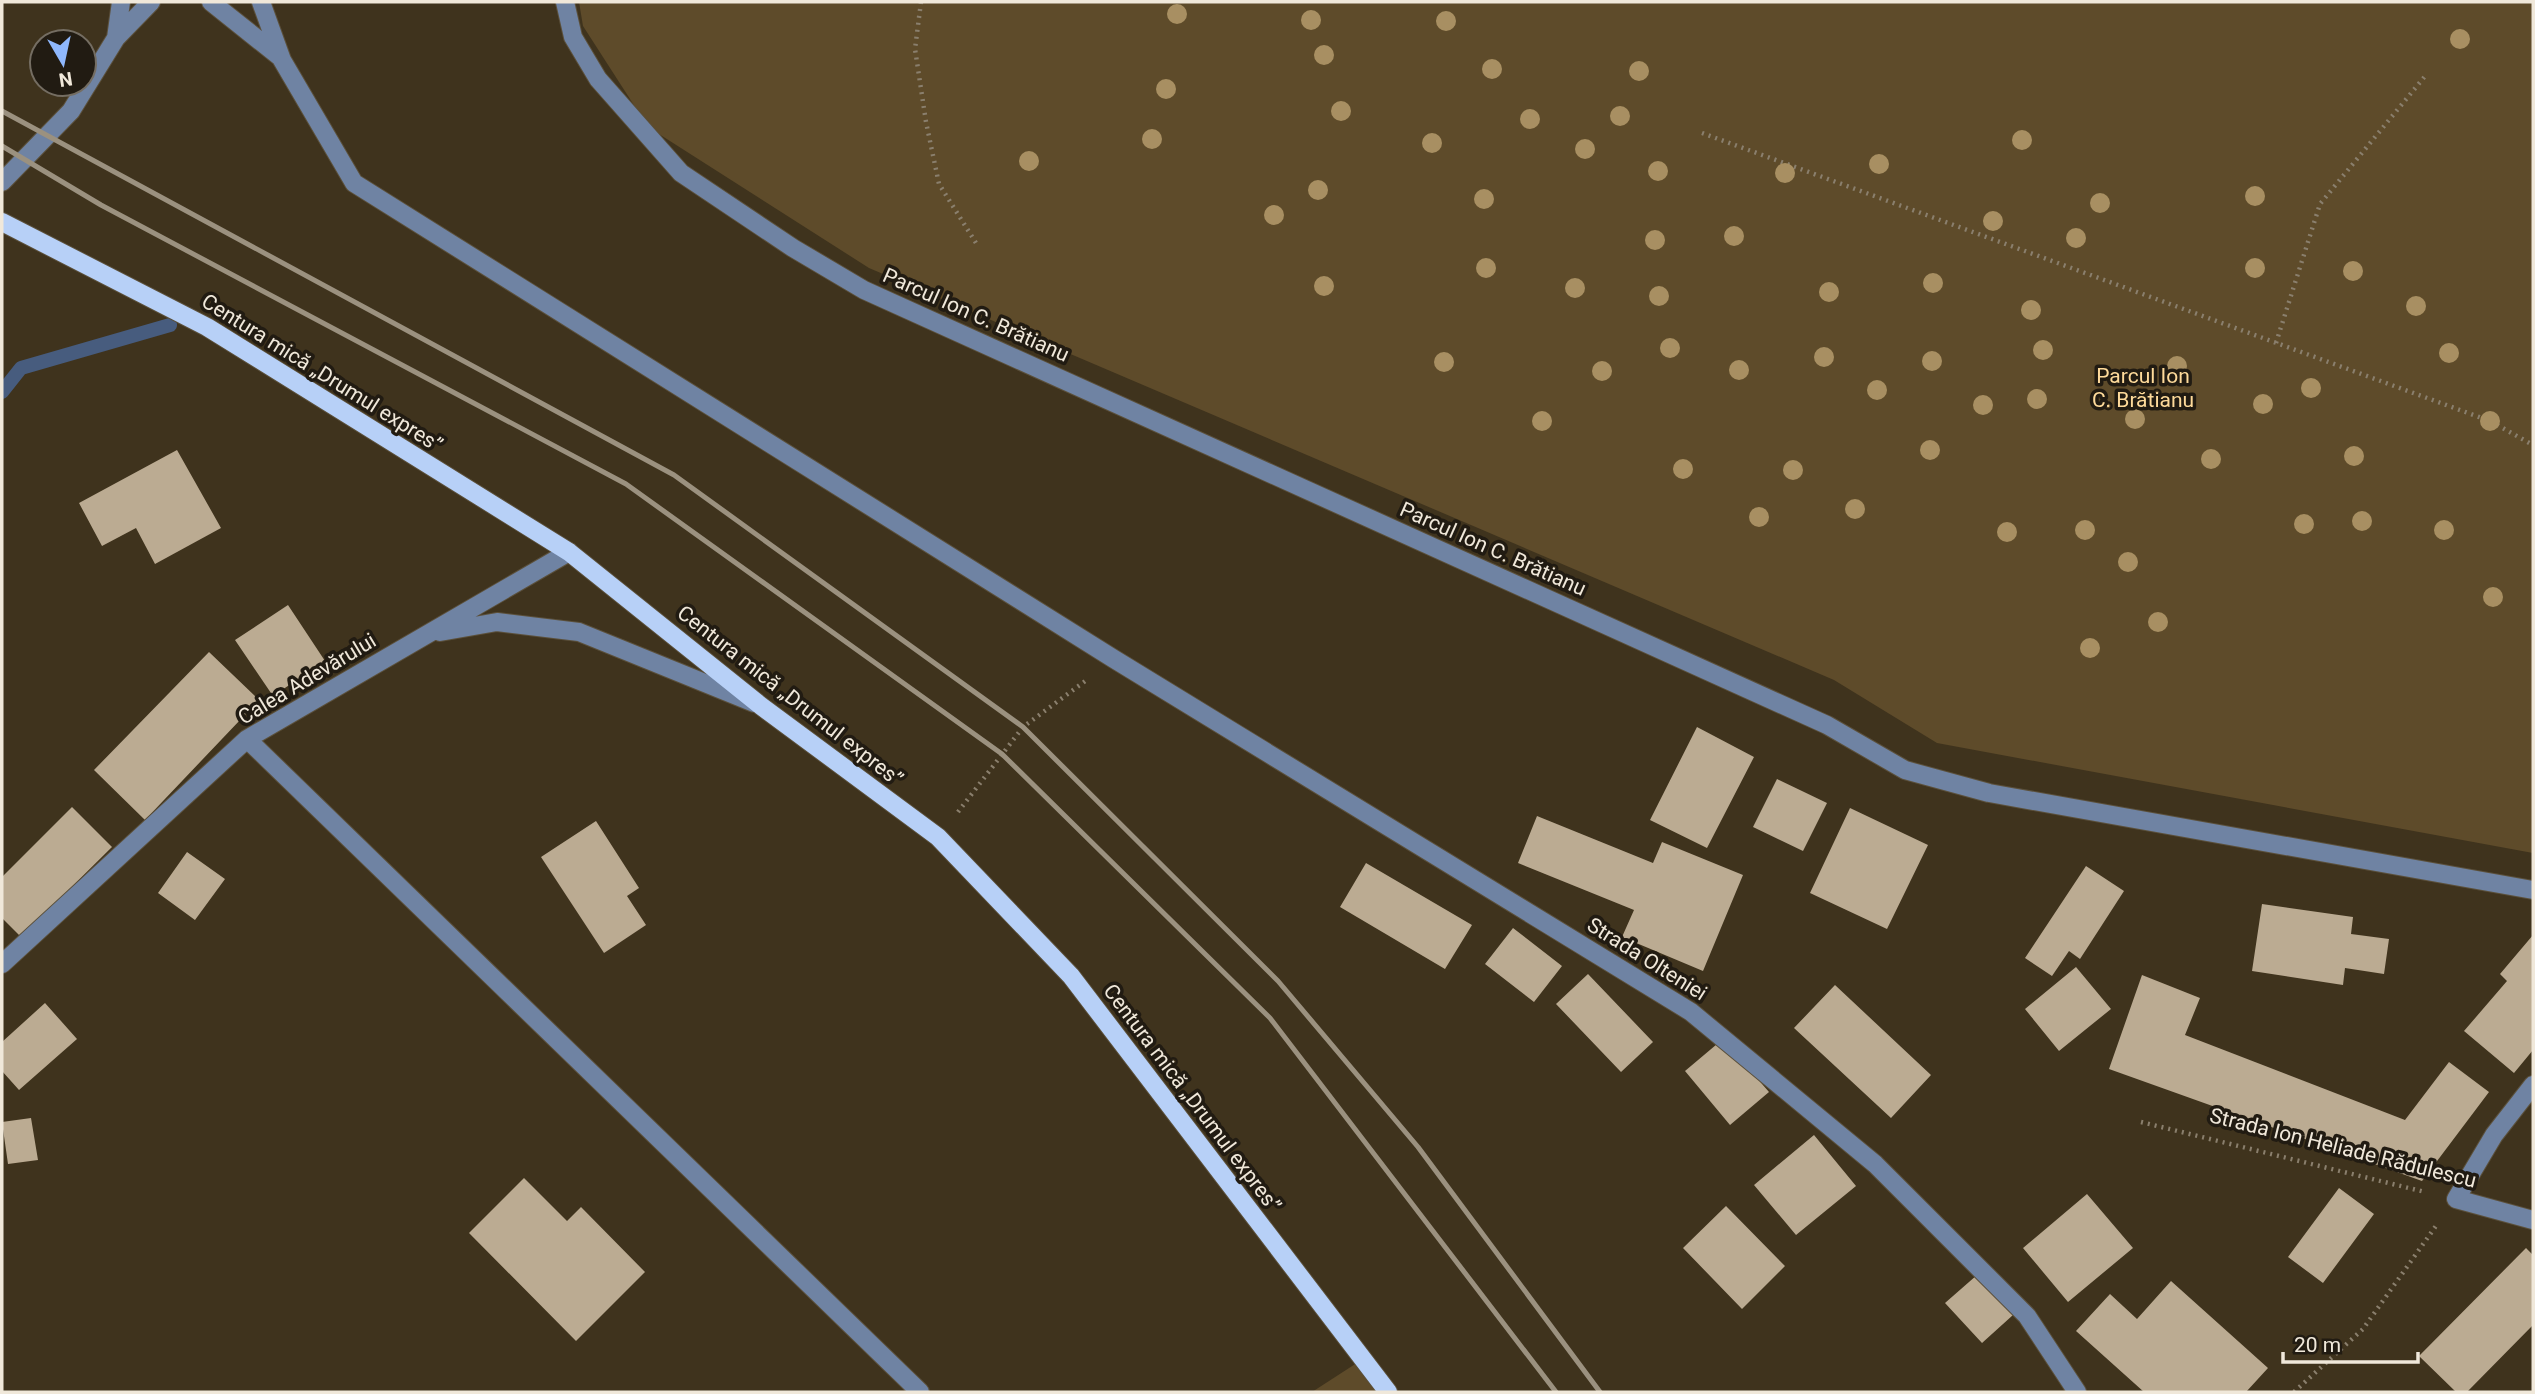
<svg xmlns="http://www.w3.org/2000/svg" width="2535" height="1394" viewBox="0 0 2535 1394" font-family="Roboto,sans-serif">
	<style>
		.green { fill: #5e4b2a }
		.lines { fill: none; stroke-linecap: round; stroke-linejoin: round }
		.stream { stroke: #475c7e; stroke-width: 14 }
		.building { fill: #bbab92 }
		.minor-casing { stroke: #5b503b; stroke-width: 20 }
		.major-casing { stroke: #5b503b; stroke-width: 20 }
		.path { stroke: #8a7f6d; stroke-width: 4.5; stroke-dasharray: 2 5; stroke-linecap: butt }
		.minor { stroke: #6f83a3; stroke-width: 18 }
		.major { stroke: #b7d0f7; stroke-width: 18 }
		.rail { stroke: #9b917f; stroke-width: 5 }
		.tree { fill: #a88f62 }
		.labels { text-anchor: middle; stroke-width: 7; stroke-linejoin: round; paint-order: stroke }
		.street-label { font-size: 21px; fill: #f0e8da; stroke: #211b12 }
		.park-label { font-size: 21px; fill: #feda9a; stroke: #211b12 }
	</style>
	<rect width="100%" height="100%" fill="#3f331d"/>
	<path class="green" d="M579,2H2533V853L1937,743L1834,680L869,268L648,127L583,26Z
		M1363,1359L1388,1392H1312Z"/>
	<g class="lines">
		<path class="stream" d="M2,392L21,368L170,325"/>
	</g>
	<path class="building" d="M177,450L221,528L155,564L136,528L102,546L79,503Z
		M288,605L325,661L273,696L235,640Z
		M209,652L259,700L145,820L94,770Z
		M1697,727L1754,757L1707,848L1650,820Z
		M1777,779L1827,803L1803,851L1753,827Z
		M72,807L112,847L21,937L2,918V877Z
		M1850,808L1928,845L1887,929L1810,893Z
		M1537,816L1653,863L1662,842L1743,875L1703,971L1622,937L1634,910L1518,863Z
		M596,821L639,888L627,896L646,925L604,953L541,857Z
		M187,852L225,879L195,920L158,893Z
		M1366,863L1472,925L1445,969L1340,907Z
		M2086,866L2124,891L2080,959L2069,951L2052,976L2025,958Z
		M2262,904L2353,917L2351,934L2389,939L2384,974L2345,968L2343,985L2252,971Z
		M1513,928L1562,966L1534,1002L1485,964Z
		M2533,935V1050L2514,1073L2464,1031L2507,981L2500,974Z
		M2076,967L2111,1009L2059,1051L2025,1009Z
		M1588,974L1653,1042L1621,1072L1556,1004Z
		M2142,975L2200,998L2185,1035L2405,1120L2449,1062L2489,1092L2422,1181L2109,1069Z
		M1835,985L1931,1075L1891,1118L1794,1028Z
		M45,1003L77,1039L19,1090L2,1071V1042Z
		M1723,1039L1769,1092L1730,1125L1685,1071Z
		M31,1118L38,1160L8,1164L2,1122Z
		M1814,1135L1856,1186L1796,1235L1754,1185Z
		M524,1178L567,1221L581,1207L645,1272L576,1341L469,1233Z
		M2339,1188L2374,1214L2323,1283L2288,1257Z
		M2087,1194L2133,1248L2068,1302L2023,1248Z
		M1726,1206L1785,1266L1742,1309L1683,1248Z
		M2526,1248L2533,1255V1325L2467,1392H2456L2419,1356Z
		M1977,1275L2013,1315L1982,1343L1945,1303Z
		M2171,1281L2268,1368L2246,1392H2144L2076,1331L2110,1294L2137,1319Z"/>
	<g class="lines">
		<defs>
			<path id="minor" d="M211,2L280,57
				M261,2L282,60L354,183L1114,659L1691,1012L1875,1164L2027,1316L2077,1392
				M565,2L573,37L598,79L681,173L793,248L864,290L1827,725L1905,770L1989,793L2533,890
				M116,38L121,2
				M2,182L71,111L116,38L151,2
				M440,632L497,622L579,632L754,703
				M247,739L920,1392
				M2,964L247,739L569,552
				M2533,1085L2494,1135L2456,1199L2533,1220"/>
			<path id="major" d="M2,222L207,327L569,552L761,706L938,837L1071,976L1388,1392"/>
		</defs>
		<use href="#minor" class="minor-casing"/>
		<use href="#major" class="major-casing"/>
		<path class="path" d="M921,2L915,49L926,122L939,184L976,243
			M1702,133L2490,421L2533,445
			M2276,343L2320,204L2426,75
			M958,812L1023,727L1088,679
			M2141,1122L2425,1192
			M2294,1392L2363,1329L2438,1223"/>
		<use href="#minor" class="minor"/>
		<use href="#major" class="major"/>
		<path class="rail" d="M2,111L674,475L1023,727L1278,981L1418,1147L1600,1392
			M2,146L101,205L626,484L1002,754L1270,1018L1556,1392"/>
	</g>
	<g class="tree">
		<circle cx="1177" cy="14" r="10"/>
		<circle cx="1311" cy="20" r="10"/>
		<circle cx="1446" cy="21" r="10"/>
		<circle cx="2460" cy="39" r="10"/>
		<circle cx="1324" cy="55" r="10"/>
		<circle cx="1492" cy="69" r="10"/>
		<circle cx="1639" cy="71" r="10"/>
		<circle cx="1166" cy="89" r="10"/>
		<circle cx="1341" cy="111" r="10"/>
		<circle cx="1620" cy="116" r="10"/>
		<circle cx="1530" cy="119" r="10"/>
		<circle cx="1152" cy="139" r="10"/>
		<circle cx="2022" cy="140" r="10"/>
		<circle cx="1432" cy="143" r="10"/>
		<circle cx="1585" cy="149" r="10"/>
		<circle cx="1029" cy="161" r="10"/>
		<circle cx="1879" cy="164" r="10"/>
		<circle cx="1658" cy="171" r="10"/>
		<circle cx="1785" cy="173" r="10"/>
		<circle cx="1318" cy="190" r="10"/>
		<circle cx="2255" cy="196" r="10"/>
		<circle cx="1484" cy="199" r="10"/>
		<circle cx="2100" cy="203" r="10"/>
		<circle cx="1274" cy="215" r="10"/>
		<circle cx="1993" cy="221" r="10"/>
		<circle cx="1734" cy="236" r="10"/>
		<circle cx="2076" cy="238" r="10"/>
		<circle cx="1655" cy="240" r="10"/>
		<circle cx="1486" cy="268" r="10"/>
		<circle cx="2255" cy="268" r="10"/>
		<circle cx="2353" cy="271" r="10"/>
		<circle cx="1933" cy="283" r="10"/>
		<circle cx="1324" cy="286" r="10"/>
		<circle cx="1575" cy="288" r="10"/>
		<circle cx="1829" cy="292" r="10"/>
		<circle cx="1659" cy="296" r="10"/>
		<circle cx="2416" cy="306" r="10"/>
		<circle cx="2031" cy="310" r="10"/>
		<circle cx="1670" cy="348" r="10"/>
		<circle cx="2043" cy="350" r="10"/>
		<circle cx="2449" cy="353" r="10"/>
		<circle cx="1824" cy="357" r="10"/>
		<circle cx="1932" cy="361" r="10"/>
		<circle cx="1444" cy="362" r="10"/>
		<circle cx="2177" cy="366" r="10"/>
		<circle cx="1739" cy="370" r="10"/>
		<circle cx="1602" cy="371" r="10"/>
		<circle cx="2311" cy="388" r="10"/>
		<circle cx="1877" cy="390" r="10"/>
		<circle cx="2037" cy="399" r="10"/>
		<circle cx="2263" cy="404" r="10"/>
		<circle cx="1983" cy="405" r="10"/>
		<circle cx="2135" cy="419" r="10"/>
		<circle cx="1542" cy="421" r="10"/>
		<circle cx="2490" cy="421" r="10"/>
		<circle cx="1930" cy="450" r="10"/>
		<circle cx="2354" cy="456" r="10"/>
		<circle cx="2211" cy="459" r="10"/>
		<circle cx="1683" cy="469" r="10"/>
		<circle cx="1793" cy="470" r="10"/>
		<circle cx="1855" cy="509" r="10"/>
		<circle cx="1759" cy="517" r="10"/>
		<circle cx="2362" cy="521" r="10"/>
		<circle cx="2304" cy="524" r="10"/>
		<circle cx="2085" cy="530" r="10"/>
		<circle cx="2444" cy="530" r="10"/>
		<circle cx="2007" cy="532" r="10"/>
		<circle cx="2128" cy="562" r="10"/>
		<circle cx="2493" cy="597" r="10"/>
		<circle cx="2158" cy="622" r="10"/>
		<circle cx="2090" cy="648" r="10"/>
	</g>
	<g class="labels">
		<g class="street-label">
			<text transform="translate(976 315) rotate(24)" y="7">Parcul Ion C. Brătianu</text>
			<text transform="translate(322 373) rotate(32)" y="7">Centura mică „Drumul expres”</text>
			<text transform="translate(1493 549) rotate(24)" y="7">Parcul Ion C. Brătianu</text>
			<text transform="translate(307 679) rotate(-31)" y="7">Calea Adevărului</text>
			<text transform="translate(790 696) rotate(38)" y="7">Centura mică „Drumul expres”</text>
			<text transform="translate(1647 959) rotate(32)" y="7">Strada Olteniei</text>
			<text transform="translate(1192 1098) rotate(53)" y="7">Centura mică „Drumul expres”</text>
			<text transform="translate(2343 1148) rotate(14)" y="7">Strada Ion Heliade Rădulescu</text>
		</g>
		<g class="park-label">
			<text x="2143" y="383">Parcul Ion<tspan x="2143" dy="24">C. Brătianu</tspan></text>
		</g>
	</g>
	<rect width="2535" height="1394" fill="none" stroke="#f0e8da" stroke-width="7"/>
	<g transform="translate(63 63) rotate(171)"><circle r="33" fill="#211b12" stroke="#746d62" stroke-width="2"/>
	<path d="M0-5L12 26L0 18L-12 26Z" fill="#8fb8fd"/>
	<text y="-10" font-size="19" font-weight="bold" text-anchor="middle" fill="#f0e8da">N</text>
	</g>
	<path d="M2283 1352v10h135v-10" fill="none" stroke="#f0e8da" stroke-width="3.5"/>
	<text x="2294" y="1352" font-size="21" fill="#f0e8da" stroke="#211b12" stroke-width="5" paint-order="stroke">20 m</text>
</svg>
